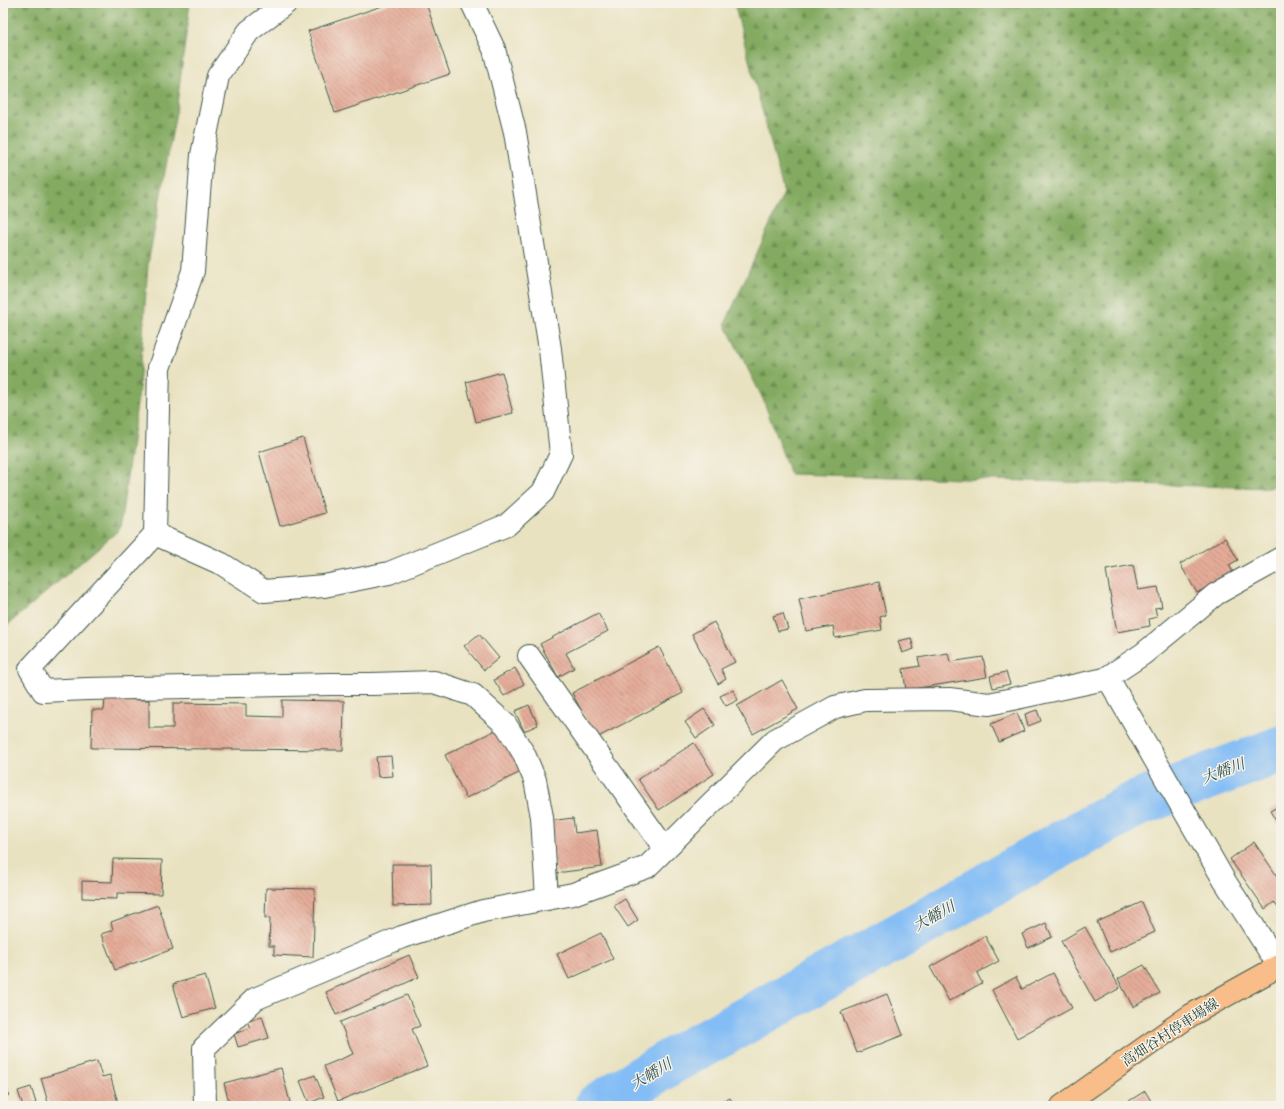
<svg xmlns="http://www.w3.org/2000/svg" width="1284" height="1109" viewBox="0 0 1284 1109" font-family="'Gentium Book Plus','Noto Serif JP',serif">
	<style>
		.forest { fill: url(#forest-firs); stroke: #51744a }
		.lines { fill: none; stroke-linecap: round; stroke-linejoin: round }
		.river { stroke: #84bdf5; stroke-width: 47 }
		.building { fill: url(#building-back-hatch) }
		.minor-casing { stroke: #3d5649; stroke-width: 24 }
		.major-casing { stroke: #3d5649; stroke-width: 24 }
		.minor { stroke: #fff; stroke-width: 22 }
		.major { stroke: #f8bd88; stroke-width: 22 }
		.labels { text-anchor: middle; stroke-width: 3; stroke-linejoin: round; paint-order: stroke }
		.street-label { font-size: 14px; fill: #1f3d34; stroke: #f7f3e8 }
		.water-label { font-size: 15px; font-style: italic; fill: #33575b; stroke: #f7f3e8 }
	</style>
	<defs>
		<pattern id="forest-firs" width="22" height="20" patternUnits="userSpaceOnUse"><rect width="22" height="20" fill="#83aa60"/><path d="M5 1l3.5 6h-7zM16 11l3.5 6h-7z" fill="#6b8c50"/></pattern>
		<pattern id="building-back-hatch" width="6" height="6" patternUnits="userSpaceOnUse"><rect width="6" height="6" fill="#e5ac99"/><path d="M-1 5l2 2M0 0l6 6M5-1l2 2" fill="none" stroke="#b98d7e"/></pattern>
	</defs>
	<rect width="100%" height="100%" fill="#f7f3e8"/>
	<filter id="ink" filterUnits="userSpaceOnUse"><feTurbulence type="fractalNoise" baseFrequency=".025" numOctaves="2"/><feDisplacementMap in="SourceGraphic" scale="8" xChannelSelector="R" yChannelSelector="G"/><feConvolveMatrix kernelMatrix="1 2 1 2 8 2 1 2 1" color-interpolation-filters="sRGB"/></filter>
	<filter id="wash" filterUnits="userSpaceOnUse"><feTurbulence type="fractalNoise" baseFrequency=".012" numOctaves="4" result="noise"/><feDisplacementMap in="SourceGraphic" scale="16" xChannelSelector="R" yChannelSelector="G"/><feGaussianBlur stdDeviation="0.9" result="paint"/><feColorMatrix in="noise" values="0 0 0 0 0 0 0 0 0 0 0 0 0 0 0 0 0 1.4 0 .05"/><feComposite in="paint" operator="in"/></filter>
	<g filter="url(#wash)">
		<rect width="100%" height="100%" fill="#e9e2c1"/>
		<path class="forest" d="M3,3H190L176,112L148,264L139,389L120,529L3,629Z
			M734,3H1281V483L1269,488L790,474L763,399L725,324L784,193Z"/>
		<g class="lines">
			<path class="river" d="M598,1106L670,1062L903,934L1054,848L1136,804L1281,749"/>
		</g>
		<g id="blocks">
			<path class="building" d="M391,3H426L450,74L335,113L308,31Z
				M502,372L513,413L476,422L466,382Z
				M303,438L325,513L280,526L259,452Z
				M1225,538L1238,560L1229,565L1233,572L1197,593L1180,564Z
				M1133,565L1138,590L1158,587L1162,607L1155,608L1157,617L1149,619L1150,626L1117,632L1106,570Z
				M879,582L886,615L880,617L882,630L835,638L833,626L806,631L799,599Z
				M598,613L608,631L566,653L574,668L558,677L540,644Z
				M783,613L788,629L778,631L773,616Z
				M714,622L735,662L721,669L726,679L718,684L692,634Z
				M479,634L499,658L484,670L464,646Z
				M911,638L914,649L902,653L898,641Z
				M659,647L683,693L596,738L572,693Z
				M948,653L950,662L983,657L987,677L906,690L903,669L920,666L918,658Z
				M515,668L524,684L504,696L494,680Z
				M1006,672L1010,684L993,688L990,676Z
				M782,680L798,709L753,734L737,706Z
				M733,690L738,700L726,706L720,696Z
				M105,699L149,700V728H173V703L246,704V716L282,717V700L344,701L343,750L91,748L92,710H104Z
				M529,705L538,725L524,731L515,711Z
				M704,709L715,725L696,738L685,722Z
				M1037,710L1041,721L1028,726L1025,714Z
				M1017,713L1024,731L999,742L991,724Z
				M500,728L521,772L466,798L445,755Z
				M694,743L714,774L659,810L638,779Z
				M391,756L393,776L378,777L376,757Z
				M1281,805V829L1270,811Z
				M573,818L575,833L597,830L602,867L556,873L549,821Z
				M1254,842L1281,882V912L1274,902L1265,909L1230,859Z
				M113,859L162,860L161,894L117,893V899L82,898V881L112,882Z
				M392,864H431L432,905L393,906Z
				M266,888L315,889L313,957L274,955V946H269L270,918H265Z
				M625,899L638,920L628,927L614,906Z
				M1142,902L1155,932L1110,952L1097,922Z
				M158,905L173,949L115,970L101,934L113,930L111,922Z
				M1046,923L1052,937L1028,948L1022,934Z
				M1085,927L1120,988L1095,1002L1061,941Z
				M601,933L613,959L569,979L557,954Z
				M985,936L999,961L977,973L982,983L949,1001L930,967Z
				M409,955L419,977L336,1015L326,992Z
				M1144,965L1160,993L1133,1007L1118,979Z
				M1053,973L1072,1008L1017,1038L992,990L1016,977L1022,989Z
				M205,975L215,1008L183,1017L173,984Z
				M887,994L903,1035L857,1053L841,1012Z
				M407,995L420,1026L412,1029L427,1066L338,1101L324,1066L353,1054L340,1022Z
				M262,1016L269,1038L238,1047L234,1034L250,1028L247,1021Z
				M97,1061L102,1077L110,1075L119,1106H49L41,1078Z
				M281,1068L291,1106H230L224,1083Z
				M315,1075L324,1097L309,1103L300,1081Z
				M3,1078L9,1095L3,1097Z
				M31,1087L36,1103L28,1106H23L18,1091Z
				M1145,1091L1154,1106H1121Z
				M730,1098L735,1106H716Z"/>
		</g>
	</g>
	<g filter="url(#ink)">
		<use href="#blocks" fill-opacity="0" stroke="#3d5649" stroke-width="1"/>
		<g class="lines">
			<defs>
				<path id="minor" d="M286,3L249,31L218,76L202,155L193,271L159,368L155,534L222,564L264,591L324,586L389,573L507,525L543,492L561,454L550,349L515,132L494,49L472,3
					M155,534L30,669L43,691L87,689L330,684H372L434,682L473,695L506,725L524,754L535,780L542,817L547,899
					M529,656L665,849
					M1105,679L1112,685L1224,880L1279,966
					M205,1106L204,1048L255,999L402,937L483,911L573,894L647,867L775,740L835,707L865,700L949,699L989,704L1105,679L1143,654L1216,594L1281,558"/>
				<path id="major" d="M1062,1106L1191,1015L1281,965"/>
			</defs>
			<use href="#minor" class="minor-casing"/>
			<use href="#major" class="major-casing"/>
			<use href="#minor" class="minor"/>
			<use href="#major" class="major"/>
		</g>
	</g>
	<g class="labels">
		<g class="street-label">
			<text transform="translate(1170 1032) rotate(-33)" y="5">高畑谷村停車場線</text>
		</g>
		<g class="water-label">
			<text transform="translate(1223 771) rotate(-21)" y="5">大幡川</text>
			<text transform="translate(934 916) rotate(-29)" y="5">大幡川</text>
			<text transform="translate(651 1074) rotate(-31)" y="5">大幡川</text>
		</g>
	</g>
	<rect width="1284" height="1109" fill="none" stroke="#f7f3e8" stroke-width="16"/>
</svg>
